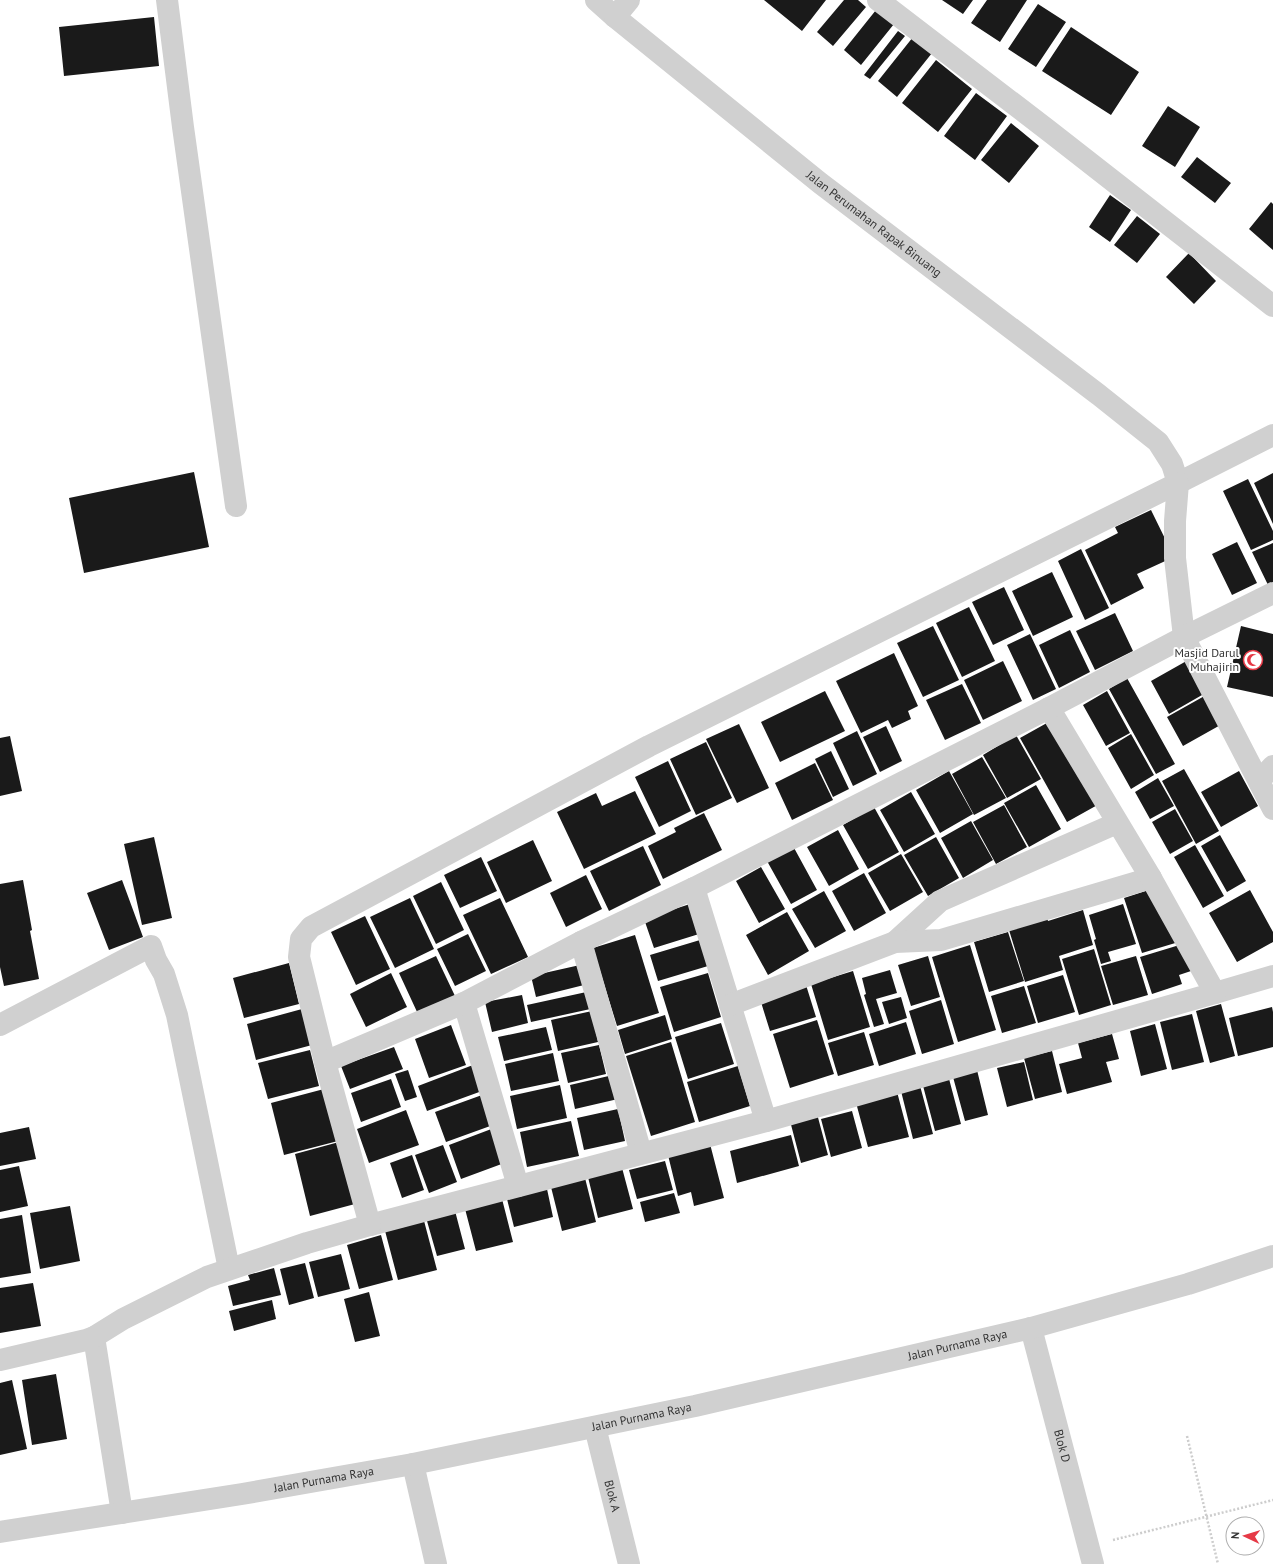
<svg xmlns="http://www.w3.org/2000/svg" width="1273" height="1564" viewBox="0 0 1273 1564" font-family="'PT Sans',sans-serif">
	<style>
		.building { fill: #1a1a1a }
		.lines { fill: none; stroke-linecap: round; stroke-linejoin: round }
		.path { stroke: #cdcdcd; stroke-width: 2.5; stroke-dasharray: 2 2; stroke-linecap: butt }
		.minor { stroke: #d0d0d0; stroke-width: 22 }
		.labels { text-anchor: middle; stroke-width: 4; stroke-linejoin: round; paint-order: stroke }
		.street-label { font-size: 12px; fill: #333; stroke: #fff }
		.poi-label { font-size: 12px; fill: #333; stroke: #fff; text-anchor: end }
	</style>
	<rect width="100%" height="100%" fill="#fff"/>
	<path class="building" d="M764,0H826L802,31Z
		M844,0H858L866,7L833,46L817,32Z
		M942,0H973L963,14Z
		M987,0H1027L1000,42L971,23Z
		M1038,4L1066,22L1036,67L1008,49Z
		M876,10L894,24L861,65L844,50Z
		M154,17L159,66L64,76L59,27Z
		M1071,27L1139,72L1111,115L1042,71Z
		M898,31L905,36L870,79L864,75Z
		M913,37L932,53L897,97L878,81Z
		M936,60L972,89L938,132L902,103Z
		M976,93L1007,116L975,160L944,136Z
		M1168,106L1200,127L1175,167L1142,146Z
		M1011,123L1039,146L1009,183L981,160Z
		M1197,157L1231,183L1215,203L1181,177Z
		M1110,195L1131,210L1110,242L1089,227Z
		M1271,202L1273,204V250L1249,229Z
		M1137,216L1160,234L1137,263L1114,245Z
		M1189,253L1216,281L1194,304L1166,277Z
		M194,472L209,547L84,573L69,498Z
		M1273,473V524L1254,483Z
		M1248,479L1273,531V540L1251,550L1223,491Z
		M1151,510L1174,557L1137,574L1144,588L1111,605L1085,550L1118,533L1115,527Z
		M1237,542L1257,583L1232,595L1212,554Z
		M1273,543V586L1269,587L1252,552Z
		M1081,549L1109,608L1085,620L1058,561Z
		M1052,572L1073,617L1033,636L1012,591Z
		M1004,587L1024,630L993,645L972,602Z
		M969,607L995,661L962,677L936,623Z
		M1115,613L1133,651L1095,670L1076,631Z
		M933,626L959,680L923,697L897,643Z
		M1241,626L1273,634V697L1227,687Z
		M1070,630L1090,672L1059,688L1039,645Z
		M1030,634L1056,689L1033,700L1007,645Z
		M894,653L918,706L908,711L911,719L892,728L888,720L861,733L836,681Z
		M1190,659L1209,691L1169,714L1151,681Z
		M1003,661L1022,701L983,720L964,680Z
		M1127,678L1175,764L1156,774L1109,689Z
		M962,684L981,723L945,740L926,700Z
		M825,691L845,731L780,762L761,722Z
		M1107,691L1130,733L1106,746L1083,705Z
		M1208,694L1224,723L1183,746L1167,717Z
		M1054,719L1101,803L1067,822L1020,738Z
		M739,724L769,788L737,803L706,739Z
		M886,726L902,761L880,772L863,737Z
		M857,731L877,774L853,786L833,743Z
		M1131,734L1154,775L1131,789L1108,748Z
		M1016,735L1041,779L1007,798L983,755Z
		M10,736L22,791L0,796V738Z
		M706,742L732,798L696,815L670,759Z
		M831,751L849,789L833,797L815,759Z
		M982,757L1006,798L974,815L952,774Z
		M668,761L691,811L659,827L635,777Z
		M815,763L833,800L792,820L775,783Z
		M1184,769L1219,831L1196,844L1162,781Z
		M949,771L973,814L940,833L916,790Z
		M1239,771L1258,806L1221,827L1201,792Z
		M1158,778L1174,806L1150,819L1135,792Z
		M1036,785L1061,829L1029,847L1004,803Z
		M635,791L656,834L584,869L557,812L596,793L602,806Z
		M911,792L935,834L904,852L880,810Z
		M1004,805L1027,847L996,864L973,822Z
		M874,807L899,852L868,869L843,825Z
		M1175,809L1193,841L1170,854L1152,822Z
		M704,813L722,850L663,879L648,846L676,832L674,828Z
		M971,821L993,860L963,878L941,838Z
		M838,830L859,869L829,886L807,847Z
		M1220,835L1246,881L1227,892L1201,846Z
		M154,837L172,918L142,925L124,844Z
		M936,837L959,878L928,896L904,855Z
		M533,840L552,881L506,903L487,862Z
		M1195,845L1224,896L1203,908L1174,857Z
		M643,846L661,885L609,911L590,871Z
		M793,846L817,890L791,904L767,861Z
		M901,854L923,892L890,911L868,873Z
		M481,857L497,891L460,908L444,875Z
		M761,867L785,909L759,923L736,881Z
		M864,873L886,913L854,931L832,891Z
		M586,875L602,909L566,927L550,893Z
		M23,880L32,930L30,931L39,979L4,986L0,967V884Z
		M122,880L143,937L109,950L87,893Z
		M441,882L464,930L436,944L413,896Z
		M1155,888L1182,941L1142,953L1124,898Z
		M1250,890L1273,932V942L1237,962L1209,913Z
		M824,891L846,931L815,948L792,909Z
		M410,898L434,949L395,968L370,917Z
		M500,898L528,957L491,974L463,915Z
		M690,904L699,934L654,948L644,919Z
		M1123,904L1136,944L1108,952L1111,961L1101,964L1094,940L1096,939L1089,915Z
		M1083,910L1093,945L1059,956L1063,970L1025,982L1009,930L1047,918L1048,921Z
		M787,912L809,951L768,975L746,935Z
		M365,916L390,969L356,985L331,932Z
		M1008,932L1024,981L989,992L974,942Z
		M468,934L486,971L455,986L437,949Z
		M635,935L659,1013L617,1026L593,948Z
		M700,940L708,966L658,981L650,955Z
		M1186,943L1194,970L1179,975L1182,984L1152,994L1140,957Z
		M970,945L996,1030L958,1042L932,957Z
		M1094,949L1111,1005L1079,1015L1062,959Z
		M436,956L455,996L418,1014L399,973Z
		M928,956L940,997L911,1006L898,965Z
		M1136,956L1148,995L1113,1005L1101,966Z
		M289,963L299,1004L244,1018L233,978Z
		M580,965L584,985L536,997L531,976Z
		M890,970L897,993L876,999L884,1024L874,1027L864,995L866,994L862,978Z
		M853,971L870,1027L828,1040L811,984Z
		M391,973L407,1007L366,1027L350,994Z
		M708,973L721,1017L674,1032L660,987Z
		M1063,975L1075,1012L1038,1023L1027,986Z
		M806,985L816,1017L770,1031L760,999Z
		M1024,986L1036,1023L1002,1033L991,996Z
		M591,991L595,1008L531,1022L527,1005Z
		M522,995L528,1023L492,1032L485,1002Z
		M901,997L907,1018L889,1024L882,1002Z
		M941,1000L954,1044L922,1054L909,1011Z
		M1221,1004L1235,1056L1210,1063L1196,1011Z
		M1272,1007L1273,1012V1047L1238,1056L1229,1018Z
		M302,1009L312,1045L256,1060L247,1024Z
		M592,1011L598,1042L558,1051L551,1020Z
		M1192,1014L1204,1062L1172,1070L1160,1022Z
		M665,1015L672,1039L625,1054L618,1030Z
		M817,1020L834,1074L790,1088L773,1034Z
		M906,1022L916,1054L879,1066L869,1034Z
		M721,1023L734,1064L688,1079L675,1037Z
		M1155,1024L1167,1069L1141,1076L1130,1031Z
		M451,1025L466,1065L429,1078L415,1039Z
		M546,1027L552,1050L504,1061L498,1037Z
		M864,1032L874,1065L838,1076L828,1043Z
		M1112,1034L1119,1059L1106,1062L1112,1082L1067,1094L1059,1064L1082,1058L1078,1043Z
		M671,1042L695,1122L651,1136L626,1056Z
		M599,1045L606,1074L568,1083L561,1053Z
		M394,1047L403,1069L350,1089L341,1066Z
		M310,1050L319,1086L268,1099L258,1063Z
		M1052,1051L1062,1092L1035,1099L1024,1058Z
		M553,1053L559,1081L511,1091L505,1064Z
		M1024,1062L1033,1100L1007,1107L997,1068Z
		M473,1065L482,1091L427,1111L418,1086Z
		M738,1066L750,1106L699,1122L687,1082Z
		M408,1070L417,1097L405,1101L395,1074Z
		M977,1070L988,1115L965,1121L953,1077Z
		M613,1075L618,1099L575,1109L570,1085Z
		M948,1075L961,1124L935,1131L922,1082Z
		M391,1079L401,1107L361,1122L351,1093Z
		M919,1082L933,1134L913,1139L900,1087Z
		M560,1085L567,1118L517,1129L510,1096Z
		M896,1088L909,1137L868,1147L855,1099Z
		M324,1089L338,1141L284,1155L271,1103Z
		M482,1095L493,1125L446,1142L435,1112Z
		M618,1109L625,1141L584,1150L577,1118Z
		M406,1110L419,1145L369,1163L357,1129Z
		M816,1110L828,1155L801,1163L789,1117Z
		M852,1111L862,1148L831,1157L821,1119Z
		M571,1121L579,1156L527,1167L520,1132Z
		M29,1127L36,1159L0,1166V1133Z
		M494,1128L507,1162L461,1179L449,1145Z
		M791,1135L799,1166L737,1183L730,1151Z
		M709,1140L724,1198L694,1206L691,1192L678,1196L667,1151Z
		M339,1142L355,1204L310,1216L295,1154Z
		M443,1145L457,1182L429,1193L415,1155Z
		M412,1155L424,1190L402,1198L390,1163Z
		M665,1161L673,1190L637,1199L629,1170Z
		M621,1164L633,1209L598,1218L587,1173Z
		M19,1166L28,1206L0,1212V1170Z
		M584,1174L596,1222L562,1231L550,1183Z
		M547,1189L553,1217L514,1227L507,1199Z
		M674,1193L680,1213L645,1222L640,1202Z
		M501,1195L513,1242L476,1251L464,1205Z
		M70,1206L80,1261L40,1269L30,1213Z
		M454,1207L465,1249L437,1256L425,1214Z
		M22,1215L31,1273L0,1278V1219Z
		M423,1217L437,1270L398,1280L384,1227Z
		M381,1235L393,1280L359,1289L347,1245Z
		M341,1254L350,1289L318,1297L309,1262Z
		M305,1263L314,1298L289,1305L280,1269Z
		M274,1268L281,1295L233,1306L228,1286L250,1280L248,1275Z
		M33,1283L41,1326L0,1333V1288Z
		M369,1292L380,1336L355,1342L344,1299Z
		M272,1300L276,1319L234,1331L229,1311Z
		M56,1374L67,1439L32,1445L22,1380Z
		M12,1380L27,1449L0,1455V1383Z"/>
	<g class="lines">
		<path class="path" d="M1187,1436L1218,1564
			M1113,1540L1273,1500"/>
		<g class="minor">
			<path d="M167,0L183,127L236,506"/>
			<path id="s1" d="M596,0L615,17L820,183L1099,395L1158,442L1172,464L1178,483L1273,435"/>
			<path d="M878,0L1049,131L1273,306"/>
			<path d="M615,17L629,0"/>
			<path d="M1259,781L1273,766"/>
			<path d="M694,888L766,1121"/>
			<path d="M581,942L641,1153"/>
			<path d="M895,942L940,901L1117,823"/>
			<path d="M1215,993L1273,976"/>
			<path d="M464,1003L518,1186"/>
			<path d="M730,1005L895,942L941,940L1151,878"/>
			<path d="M0,1025L151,946L156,960L164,974L177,1015L229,1269"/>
			<path d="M325,1062L299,957L301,939L311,927L649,746L1178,483L1175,521V558L1184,637L1273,809"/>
			<path d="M370,1225L766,1121L1215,993L1151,878L1049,708"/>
			<path id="s2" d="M1031,1328L1093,1564"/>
			<path d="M94,1337L122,1513"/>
			<path d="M0,1360L86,1340L94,1337L123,1319L207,1277L307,1243L370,1225L325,1062L464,1003L581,942L694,888L1049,708L1184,637L1273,593"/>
			<path id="s3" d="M595,1427L629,1564"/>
			<path d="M413,1464L436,1564"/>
			<path id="s4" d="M0,1532L242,1494L413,1464L695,1406L1031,1328L1188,1284L1273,1256"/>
		</g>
	</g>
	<defs>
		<symbol id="mosque-ring" viewBox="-11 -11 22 22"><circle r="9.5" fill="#fff" stroke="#e63946" stroke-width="1.5"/><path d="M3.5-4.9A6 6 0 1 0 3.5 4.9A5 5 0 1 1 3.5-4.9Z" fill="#e63946"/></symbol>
	</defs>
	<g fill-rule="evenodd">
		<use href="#mosque-ring" x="1242" y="649" width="22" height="22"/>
	</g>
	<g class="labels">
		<g class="street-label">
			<text dy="4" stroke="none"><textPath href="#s1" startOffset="357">Jalan Perumahan Rapak Binuang</textPath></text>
			<text dy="4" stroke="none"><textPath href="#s4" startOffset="976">Jalan Purnama Raya</textPath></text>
			<text dy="4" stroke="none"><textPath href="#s4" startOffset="652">Jalan Purnama Raya</textPath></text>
			<text dy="4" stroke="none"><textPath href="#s2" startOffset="122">Blok D</textPath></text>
			<text dy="4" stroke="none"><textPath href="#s4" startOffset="328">Jalan Purnama Raya</textPath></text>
			<text dy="4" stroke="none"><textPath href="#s3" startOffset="71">Blok A</textPath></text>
		</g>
		<g class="poi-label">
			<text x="1239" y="657">Masjid Darul<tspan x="1239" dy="14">Muhajirin</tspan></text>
		</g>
	</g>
	<g transform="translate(1245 1536) rotate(274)"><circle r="19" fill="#ffffff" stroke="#adadad"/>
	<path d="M0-3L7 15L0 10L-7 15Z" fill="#e63946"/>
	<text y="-6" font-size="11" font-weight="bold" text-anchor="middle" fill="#333333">N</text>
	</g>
</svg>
